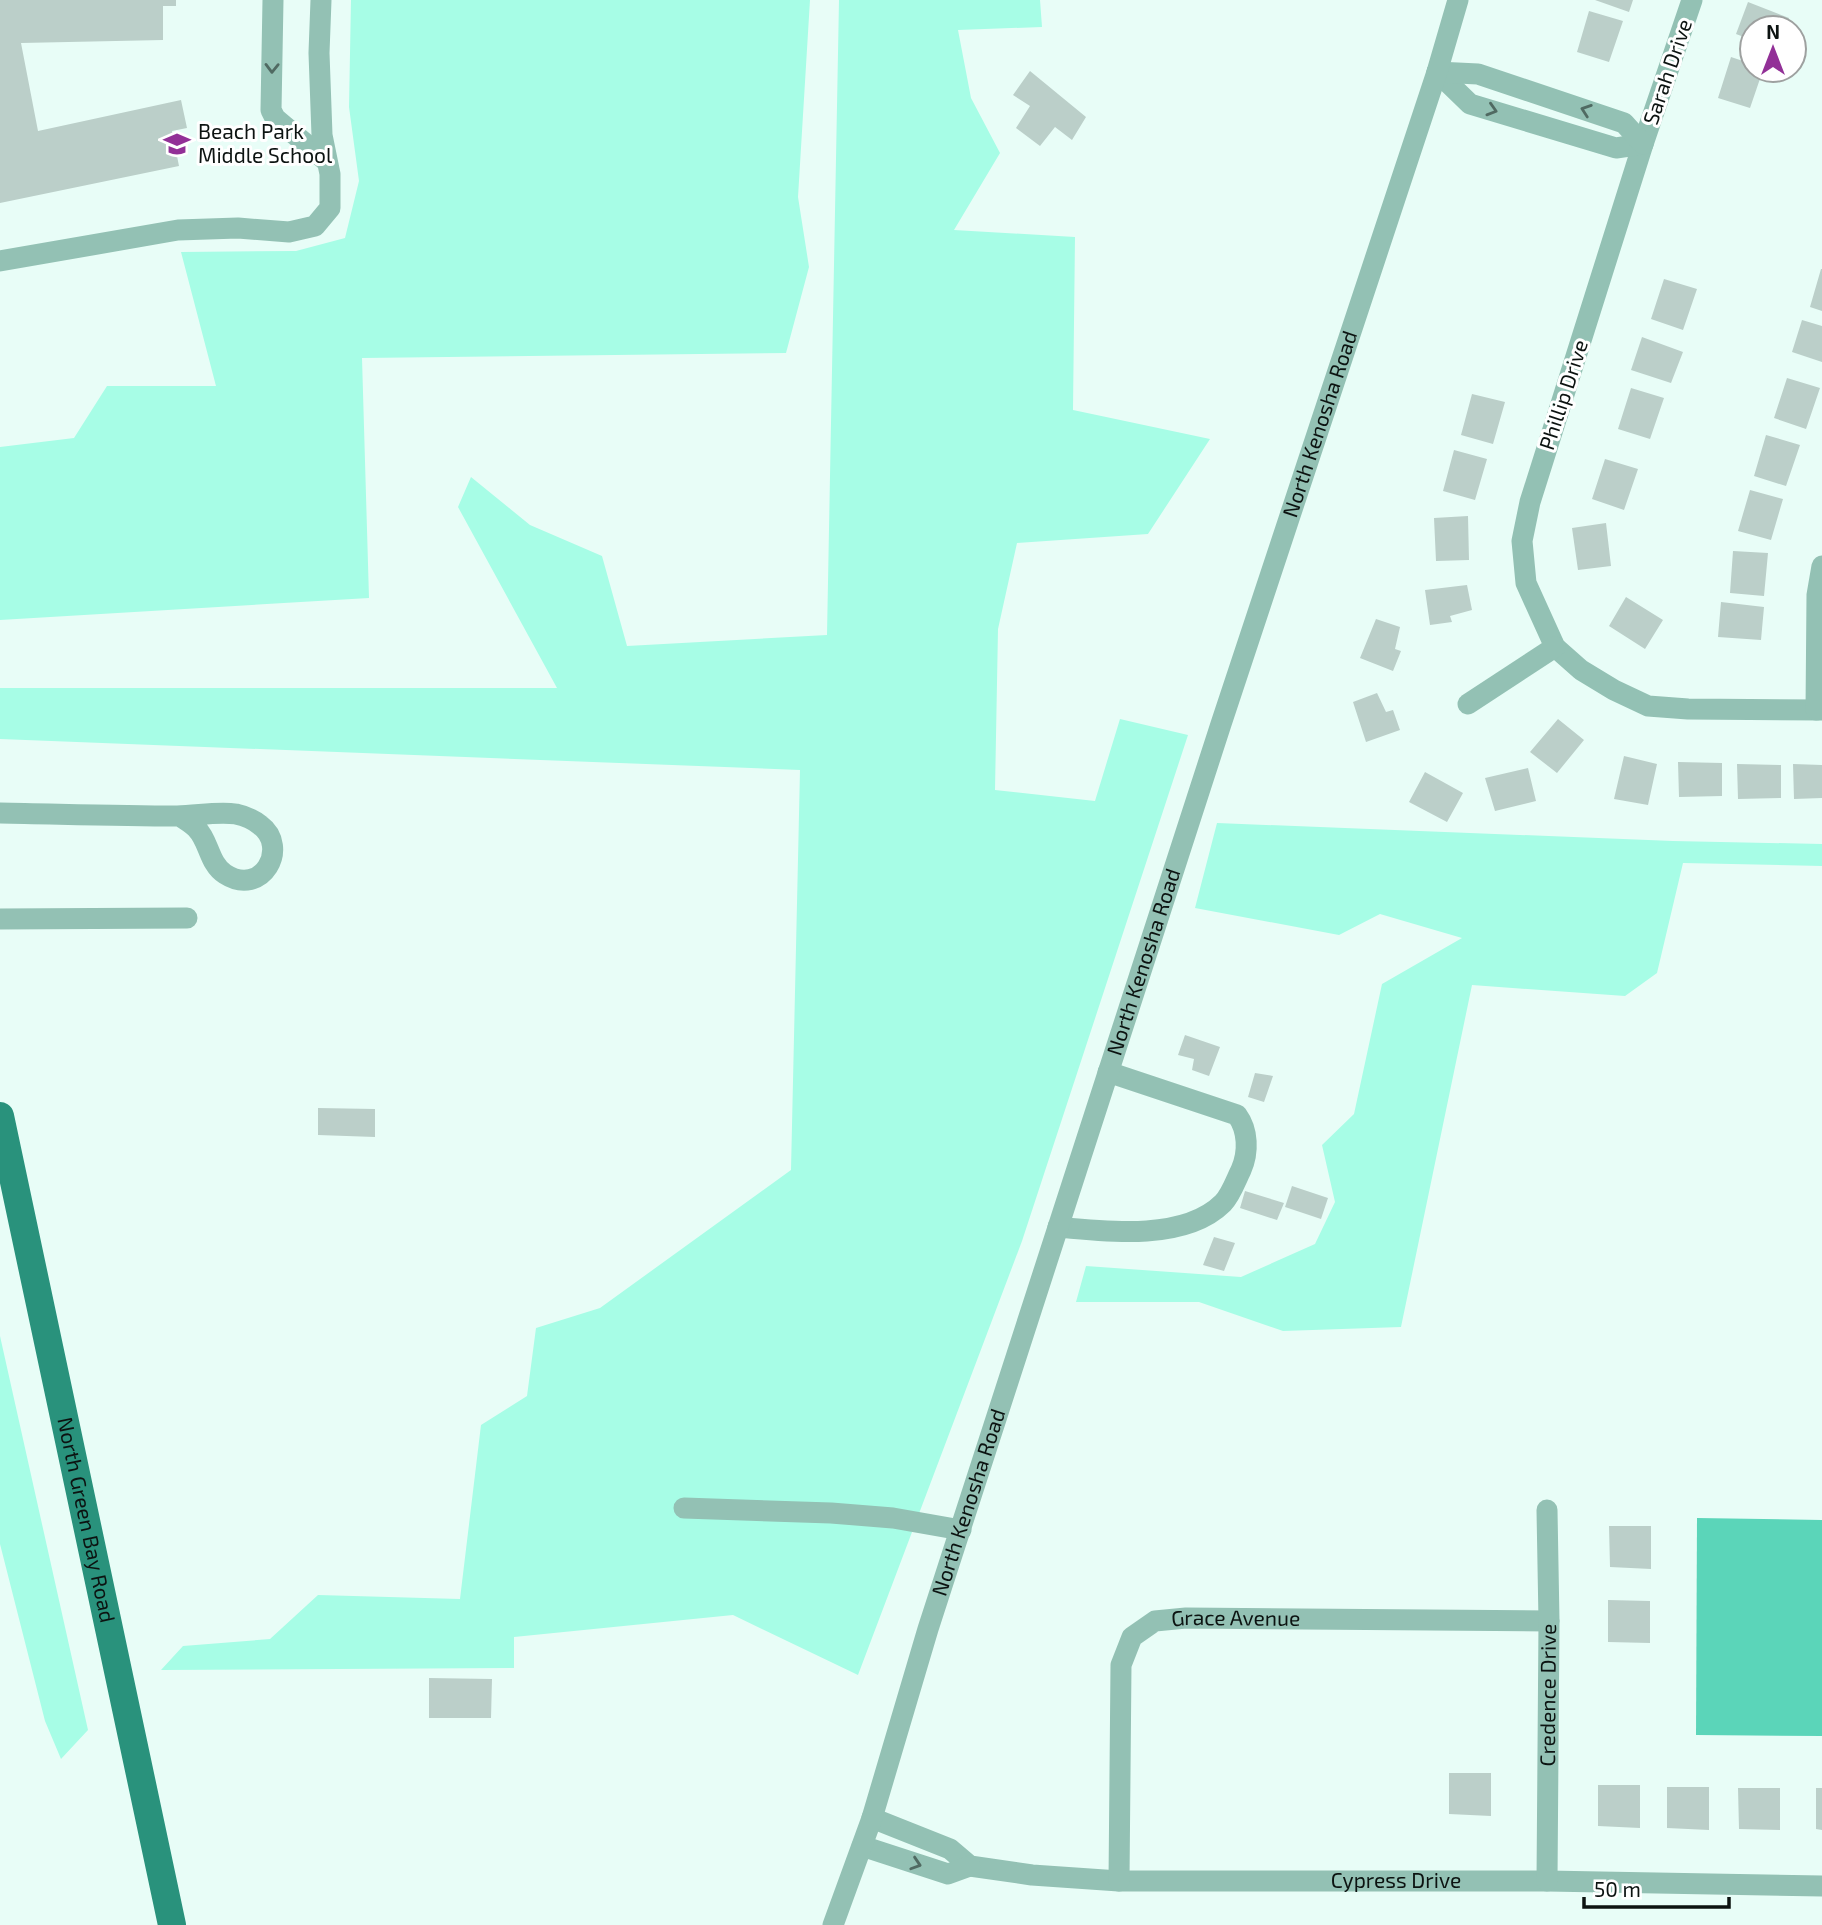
<svg xmlns="http://www.w3.org/2000/svg" width="1822" height="1925" viewBox="0 0 1822 1925" font-family="'Exo 2',sans-serif">
	<style>
		.green { fill: #a7fde6 }
		.water { fill: #5bd5b9 }
		.building { fill: #bbcfc9 }
		.lines { fill: none; stroke-linecap: round; stroke-linejoin: round }
		.minor { stroke: #93c1b4; stroke-width: 21 }
		.major { stroke: #29927c; stroke-width: 28 }
		.oneway { stroke: #506a62 }
		.labels { text-anchor: middle; stroke-width: 6; stroke-linejoin: round; paint-order: stroke }
		.street-label { font-size: 21px; fill: #0c1311; stroke: #fff }
		.poi-label { font-size: 21px; fill: #0c1311; stroke: #fff; text-anchor: start }
	</style>
	<rect width="100%" height="100%" fill="#e8fdf7"/>
	<path class="green" d="M351,0H810L798,197L809,267L786,353L362,358L369,598L0,620V447L74,438L107,386H216L181,252L296,251L345,238L359,181L349,107Z
		M839,0H1040L1042,27L958,30L971,98L1000,153L954,230L1075,237L1073,410L1210,439L1148,534L1017,543L998,629L995,790L1095,801L1120,719L1188,735L1022,1241L858,1675L733,1615L514,1637V1668L161,1670L183,1646L270,1639L318,1595L460,1599L481,1425L527,1396L536,1328L600,1308L791,1170L800,770L0,739V688H557L458,507L471,477L530,525L602,556L627,646L827,635Z
		M1217,823L1673,841L1822,844V866L1683,863L1657,973L1625,996L1472,985L1401,1327L1283,1331L1199,1302H1076L1086,1266L1241,1277L1315,1244L1335,1202L1322,1145L1354,1114L1382,984L1462,938L1380,914L1339,935L1195,908Z
		M0,1336L88,1730L61,1759L45,1721L0,1544Z"/>
	<path class="water" d="M1697,1518L1822,1520V1736L1696,1735Z"/>
	<path class="building" d="M0,0H176V6H163V40L21,43L38,131L181,100L187,128L172,131L179,166L0,203Z
		M1595,0H1633L1629,12Z
		M1748,2L1789,18L1785,28H1752V40L1736,34Z
		M1589,11L1623,21L1609,62L1577,52Z
		M1731,57L1752,64V70H1763L1750,108L1718,98Z
		M1030,71L1086,117L1072,140L1055,127L1040,146L1016,128L1030,106L1013,95Z
		M1821,269H1822V311L1810,307Z
		M1664,279L1697,289L1683,330L1651,319Z
		M1802,320L1822,326V362L1792,352Z
		M1642,337L1683,352L1671,383L1631,370Z
		M1787,378L1820,388L1806,429L1774,418Z
		M1631,388L1664,398L1650,439L1618,429Z
		M1472,394L1505,402L1493,444L1461,435Z
		M1766,435L1800,445L1786,486L1754,476Z
		M1454,450L1487,459L1475,500L1443,491Z
		M1605,459L1638,469L1624,510L1592,499Z
		M1750,490L1783,499L1771,540L1738,531Z
		M1468,516L1469,560L1436,561L1434,518Z
		M1606,523L1611,566L1578,570L1572,528Z
		M1733,551L1768,553L1764,596L1730,593Z
		M1467,585L1472,610L1450,616L1452,622L1430,625L1425,590Z
		M1626,597L1663,620L1645,649L1609,626Z
		M1721,602L1764,607L1761,640L1718,637Z
		M1376,619L1400,627L1395,649L1401,651L1393,671L1360,658Z
		M1377,693L1386,712L1393,710L1400,730L1366,742L1353,702Z
		M1558,719L1584,740L1557,773L1530,752Z
		M1624,756L1657,764L1648,805L1614,799Z
		M1678,762L1722,763V796L1679,797Z
		M1737,764L1781,765V798L1738,799Z
		M1793,764L1822,765V798L1794,799Z
		M1528,768L1536,801L1495,811L1485,778Z
		M1425,772L1463,793L1447,822L1409,802Z
		M1185,1035L1220,1047L1209,1076L1192,1070L1194,1059L1178,1055Z
		M1255,1073L1273,1076L1264,1102L1248,1097Z
		M318,1108L375,1109V1137L318,1135Z
		M1292,1186L1328,1198L1321,1219L1285,1207Z
		M1245,1191L1284,1203L1277,1220L1240,1208Z
		M1214,1237L1235,1243L1224,1271L1203,1265Z
		M1609,1526H1651V1569L1610,1567Z
		M1608,1600L1650,1601V1643L1608,1642Z
		M429,1678L492,1679L491,1718H429Z
		M1449,1773H1491V1816L1449,1814Z
		M1598,1785H1640V1828L1598,1826Z
		M1667,1787H1709V1830L1667,1828Z
		M1738,1788H1780V1830L1739,1829Z
		M1816,1788H1822V1830L1816,1829Z"/>
	<g class="lines">
		<g class="minor">
			<path d="M273,0L271,110L275,118L325,160"/>
			<path d="M1692,0L1643,144L1530,502L1522,541L1526,583L1555,647L1581,670L1614,690L1648,706L1688,709L1822,710"/>
			<path d="M1437,72L1470,104L1616,148L1643,144"/>
			<path d="M1437,72L1478,74L1624,123L1643,144"/>
			<path d="M0,261L178,230L238,228L289,232L315,226L330,208V174L322,135L319,53L321,0"/>
			<path d="M1468,704L1555,647"/>
			<path d="M1816,710L1817,595L1822,566"/>
			<path d="M0,813C59,814 118,816 177,816C196,816 217,811 236,814C245,816 253,819 260,825C290,847 262,898 225,874C209,864 209,841 197,829C193,824 185,820 180,816"/>
			<path d="M0,919L187,918"/>
			<path d="M1058,1227C1107,1232 1185,1241 1223,1203C1231,1195 1236,1180 1241,1170C1249,1152 1248,1130 1237,1115L1108,1072"/>
			<path d="M684,1508L831,1513L893,1518L961,1530"/>
			<path id="s1" d="M872,1818L950,1849L970,1866L1032,1875L1119,1881H1547L1822,1886"/>
			<path d="M862,1846L948,1874L970,1866"/>
			<path id="s2" d="M1119,1881L1121,1665L1132,1637L1155,1621L1186,1618L1549,1621"/>
			<path id="s3" d="M1547,1881L1549,1621L1547,1510"/>
			<path id="s4" d="M833,1925L872,1818L928,1629L1221,724L1437,72L1458,0"/>
		</g>
		<path class="major" id="s5" d="M0,1116L172,1925"/>
	</g>
	<defs><path id="oneway-chevron" d="M-2-3.5L2.5 0L-2 3.5" fill="none" stroke-width="1.6" stroke-linecap="round" stroke-linejoin="round" transform="scale(1.75)"/></defs>
	<g class="oneway">
		<use href="#oneway-chevron" transform="translate(272 68) rotate(91)"/>
		<use href="#oneway-chevron" transform="translate(1492 110) rotate(17)"/>
		<use href="#oneway-chevron" transform="translate(1586 110) rotate(-161)"/>
		<use href="#oneway-chevron" transform="translate(916 1864) rotate(18)"/>
	</g>
	<defs>
		<symbol id="school-bare" viewBox="-9 -9 18 18"><path d="M0-5L7-2L0 1L-7-2ZM-4 1L0 2.5L4 1V4Q0 6-4 4Z" fill="#923097" stroke="#fff" stroke-width="2.5" paint-order="stroke"/></symbol>
	</defs>
	<g fill-rule="evenodd">
		<use href="#school-bare" x="158" y="125" width="38" height="38"/>
	</g>
	<g class="labels">
		<g class="street-label">
			<text transform="translate(1668 72) rotate(-71)" y="7">Sarah Drive</text>
			<text transform="translate(1564 395) rotate(-72)" y="7">Phillip Drive</text>
			<text dy="7" stroke="none"><textPath href="#s4" startOffset="1578">North Kenosha Road</textPath></text>
			<text dy="7" stroke="none"><textPath href="#s4" startOffset="1012">North Kenosha Road</textPath></text>
			<text dy="7" stroke="none"><textPath href="#s4" startOffset="444">North Kenosha Road</textPath></text>
			<text dy="7" stroke="none"><textPath href="#s5" startOffset="413">North Green Bay Road</textPath></text>
			<text dy="7" stroke="none"><textPath href="#s2" startOffset="355">Grace Avenue</textPath></text>
			<text dy="7" stroke="none"><textPath href="#s3" startOffset="186">Credence Drive</textPath></text>
			<text dy="7" stroke="none"><textPath href="#s1" startOffset="537">Cypress Drive</textPath></text>
		</g>
		<g class="poi-label">
			<text x="198" y="139">Beach Park<tspan x="198" dy="24">Middle School</tspan></text>
		</g>
	</g>
	<g transform="translate(1773 49)"><circle r="33" fill="#ffffff" stroke="#9ea1a0" stroke-width="2"/>
	<path d="M0-5L12 26L0 18L-12 26Z" fill="#923097"/>
	<text y="-10" font-size="19" font-weight="bold" text-anchor="middle" fill="#0c1311">N</text>
	</g>
	<path d="M1584 1897v10h145v-10" fill="none" stroke="#0c1311" stroke-width="3.5"/>
	<text x="1594" y="1897" font-size="21" fill="#0c1311" stroke="#ffffff" stroke-width="5" paint-order="stroke">50 m</text>
</svg>
